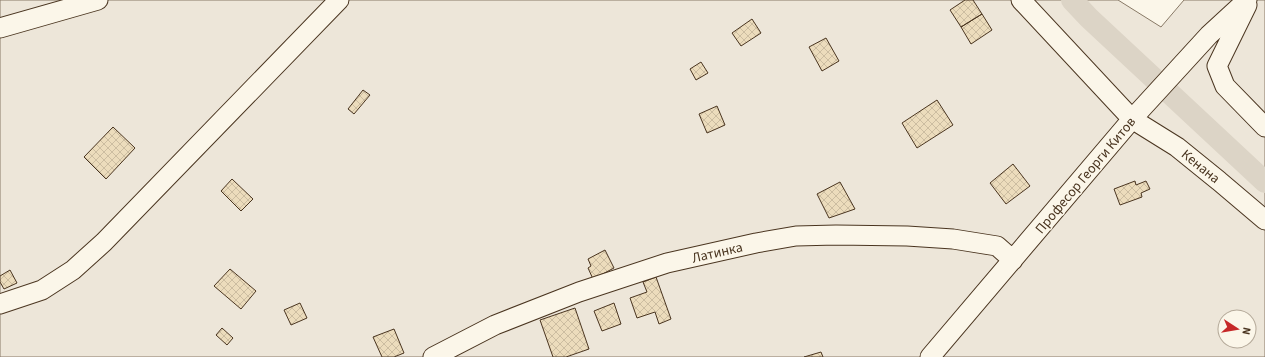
<svg xmlns="http://www.w3.org/2000/svg" width="1265" height="357" viewBox="0 0 1265 357" font-family="'Source Sans 3',sans-serif">
	<style>
		.garden { fill: #ede6d9; stroke: #887966; fill-rule: evenodd }
		.lines { fill: none; stroke-linecap: round; stroke-linejoin: round }
		.canal { stroke: #dcd4c6; stroke-width: 22 }
		.building { fill: url(#building-cross-hatch); stroke: #4a3520 }
		.minor-casing { stroke: #4a3520; stroke-width: 21 }
		.minor { stroke: #fbf6e9; stroke-width: 19 }
		.labels { text-anchor: middle; stroke-width: 3; stroke-linejoin: round; paint-order: stroke }
		.street-label { font-size: 14px; fill: #4a3520; stroke: #fbf6e9 }
	</style>
	<defs>
		<pattern id="building-cross-hatch" width="8" height="8" patternUnits="userSpaceOnUse"><rect width="8" height="8" fill="#ecdcbc"/><path d="M0 0l8 8M0 8l8-8" fill="none" stroke="#ccbda1"/></pattern>
	</defs>
	<rect width="100%" height="100%" fill="#fbf6e9"/>
	<path class="garden" d="M0,0H1118L1161,27L1184,0H1265V357H0ZM1225,317H1249V341H1225Z"/>
	<g class="lines">
		<path class="canal" d="M1072,0L1089,18L1265,182"/>
	</g>
	<path class="building" d="M965,0H973L982,14L961,27L950,10Z
		M982,14L992,30L971,44L961,27Z
		M752,19L761,33L741,46L732,33Z
		M826,38L839,61L822,71L809,47Z
		M701,62L708,73L696,80L690,69Z
		M363,90L370,95L354,114L348,109Z
		M937,100L953,125L917,148L902,123Z
		M717,106L725,125L707,133L699,114Z
		M113,127L135,148L106,179L84,157Z
		M1013,164L1030,186L1006,204L990,183Z
		M232,179L253,199L241,211L221,191Z
		M1135,181L1136,185L1146,181L1150,189L1141,193L1142,197L1120,205L1114,189Z
		M840,182L855,209L829,218L817,194Z
		M605,250L614,268L593,279L588,268L591,266L588,259Z
		M230,269L256,291L241,309L214,286Z
		M10,270L17,283L4,289L0,282V276Z
		M656,277L671,319L659,324L655,312L637,318L630,298L647,292L643,282Z
		M300,303L307,318L291,325L284,310Z
		M614,303L621,324L602,331L594,311Z
		M575,308L589,349L566,357H553L540,320Z
		M222,328L233,338L227,345L216,335Z
		M394,329L404,353L394,357H382L373,337Z
		M821,352L823,357H804Z"/>
	<g class="lines">
		<defs>
			<path id="minor" d="M1021,0L1132,119L1177,147L1219,181L1265,220
				M1247,5L1217,66L1225,86L1265,127
				M0,28L98,0
				M0,304L42,290L73,270L104,242L339,0
				M433,357L495,325L579,292L667,263L756,243L796,236L836,235L907,236L953,239L997,246L1013,260
				M930,357L1133,118L1209,35L1247,0"/>
		</defs>
		<use href="#minor" class="minor-casing"/>
		<use href="#minor" class="minor"/>
	</g>
	<g class="labels">
		<g class="street-label">
			<text transform="translate(1201 166) rotate(39)" y="5">Кенана</text>
			<text transform="translate(1085 175) rotate(-50)" y="5">Професор Георги Китов</text>
			<text transform="translate(717 252) rotate(-13)" y="5">Латинка</text>
		</g>
	</g>
	<g transform="translate(1237 329) rotate(102)"><circle r="19" fill="#fbf6e9" stroke="#b4a999"/>
	<path d="M0-3L7 15L0 10L-7 15Z" fill="#c62828"/>
	<text y="-6" font-size="11" font-weight="bold" text-anchor="middle" fill="#4a3520">N</text>
	</g>
</svg>
